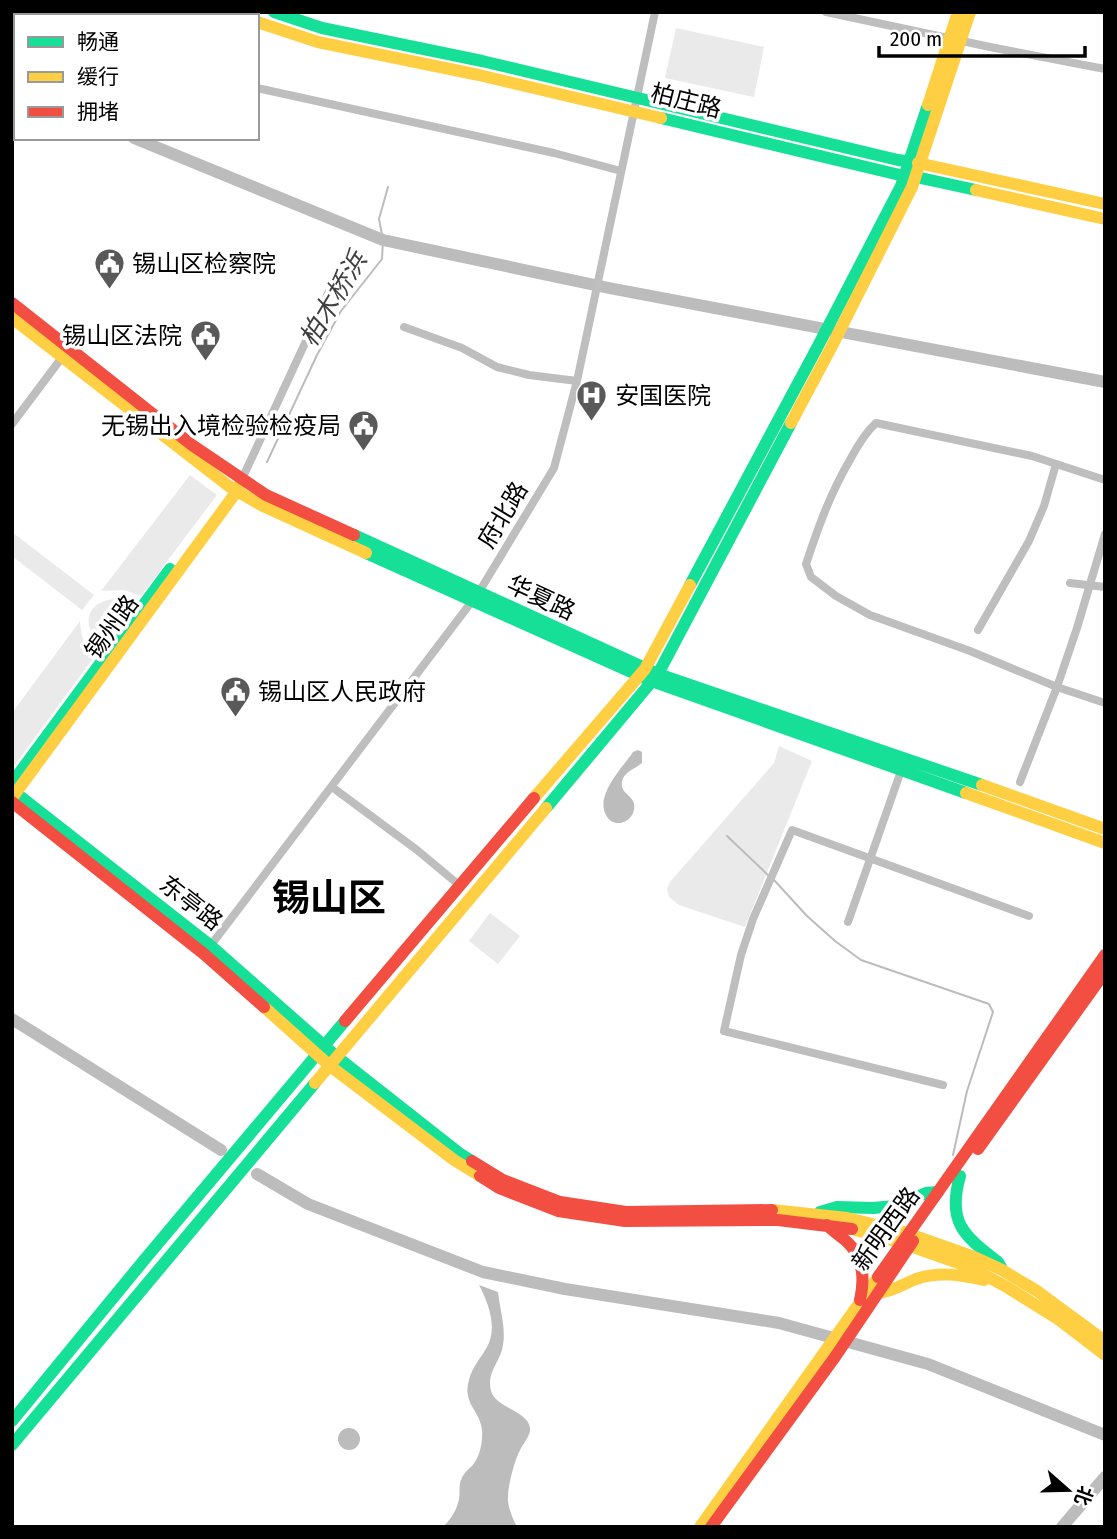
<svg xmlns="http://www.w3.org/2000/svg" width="1117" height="1539" viewBox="0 0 1117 1539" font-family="'Fira Sans Condensed','Noto Sans SC',sans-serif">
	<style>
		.green { fill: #eaeaea }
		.water { fill: #bcbcbc }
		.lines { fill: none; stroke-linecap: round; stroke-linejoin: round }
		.stream { stroke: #bcbcbc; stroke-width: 2 }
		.river { stroke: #bcbcbc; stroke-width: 12 }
		.street { stroke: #bebebe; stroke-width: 8 }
		.fast { stroke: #16e098; stroke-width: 12 }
		.slow { stroke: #ffcf43; stroke-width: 12 }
		.jam { stroke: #f24e42; stroke-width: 12 }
		.labels { text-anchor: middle; stroke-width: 7; stroke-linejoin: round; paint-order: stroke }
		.street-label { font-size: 24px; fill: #000; stroke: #fff }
		.poi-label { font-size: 24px; fill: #000; stroke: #fff; text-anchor: start }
		.water-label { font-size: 26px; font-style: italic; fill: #404040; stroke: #fff }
		.town-label { font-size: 38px; font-weight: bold; fill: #000; stroke: #fff }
	</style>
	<rect width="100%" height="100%" fill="#fff"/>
	<path class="green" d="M676,28L764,47L754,97L665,78Z
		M190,475L217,495L141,596L124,590L101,591Z
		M12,532L94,595L82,610L12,556Z
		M113,599L122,601L129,605L101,644C81,626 85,603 113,599Z
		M80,621C81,636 84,646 94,657L12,769V713Z
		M779,746L812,761L745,927L679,905L669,897L667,889L670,882L774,763Z
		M490,913L520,936L498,964L469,941Z"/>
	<path class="water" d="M638,750L642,752V763C635,769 625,771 622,781C620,794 632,794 634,804C637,821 614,831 606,815C595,795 623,767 633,752Z
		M479,1285L498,1292C500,1310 506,1328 503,1345C501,1362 486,1371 491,1391C496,1409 532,1411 530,1431C529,1437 523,1444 520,1450C514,1462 507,1488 508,1501C509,1510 513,1519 517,1527H443C451,1519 457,1510 459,1499C460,1494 459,1488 460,1483C462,1475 466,1471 472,1466C480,1457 483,1442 482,1430C480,1410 462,1404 469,1380C472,1367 481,1358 487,1347C498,1328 488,1302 479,1285Z
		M338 1439a11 11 0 1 1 22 0a11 11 0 1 1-22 0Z"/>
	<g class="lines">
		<path class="stream" d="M267,462L317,355L341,311L382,259L383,240L379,219L388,187
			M727,836L769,876
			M774,880L807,916L835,941L861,960L989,1004L993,1012L967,1091L953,1155"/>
		<path class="river" d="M12,88L16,90
			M134,138L383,240L609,288L1105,382
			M12,1019L221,1150
			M257,1174L308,1204L483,1272L565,1289L779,1323L928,1364L1105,1435
			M1062,1527L1105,1477"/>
		<path class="street" d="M826,12L990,47L1105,69
			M212,16L213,12
			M257,88L554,153L621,171
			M404,327L462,348L497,367L529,375L577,381
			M12,424L63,356
			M242,479L338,272
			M1105,480L1032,456L876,423C865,433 858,445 851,458C830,494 819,525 806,564L811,577L836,596L870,615L970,651L1057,687L1105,703
			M1070,583L1105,587
			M978,630L1029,541L1044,506L1056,464
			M1020,782L1057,687L1077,628L1105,534
			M332,787L417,850L459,885
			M848,922L902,768
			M208,949L479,592L554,468L577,381L655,12
			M943,1085L724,1031L741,955L753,919L792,830L1029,916"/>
		<path class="fast" d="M274,12L322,28L482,61L898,160L918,163
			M60,16L62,12
			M12,55L16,50
			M661,118L904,176L916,177L976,190
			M354,535L658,674L982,785
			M366,553L649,680L966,793
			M690,585L818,346L901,186L928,105
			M12,783L170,569
			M12,790L211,946L337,1057L459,1153L472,1161
			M546,808L658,674L791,423
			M960,1176C947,1222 963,1235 998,1262L1001,1267
			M820,1212L837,1207L873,1208L895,1206L926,1193L938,1192
			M12,1421L145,1259L345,1021
			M12,1445L315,1083"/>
		<path class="slow" d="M225,12L237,16
			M40,16L43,12
			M257,22L318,42L479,75L661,118
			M12,79L16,74
			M928,105L958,12
			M918,163L1105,204
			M976,190L1105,219
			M12,318L230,487L261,505L366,553
			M791,423L831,348L912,187L970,12
			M982,785L1105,829
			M966,793L1105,843
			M12,798L237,491L240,484
			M534,798L645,669L690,585
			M264,1007L330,1066L454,1160L480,1176
			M315,1083L546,808
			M772,1210L847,1218L898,1230L974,1257L1002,1270L1037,1291L1105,1341
			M852,1229L902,1243L967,1266L1005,1286L1058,1319L1105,1355
			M878,1293C892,1292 903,1284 916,1279C939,1271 961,1275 984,1280
			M700,1527L878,1277"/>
		<path class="jam" d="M12,303L192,445L266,495L354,535
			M12,802L204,954L264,1007
			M345,1021L534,798
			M978,1149L1105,972
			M472,1161L503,1180L560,1202L626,1212L772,1210
			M480,1176L499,1188L558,1211L625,1221L778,1220L852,1229
			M827,1225C833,1231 839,1235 845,1240C864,1256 865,1278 860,1300
			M878,1277L1105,955
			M711,1527L835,1357L913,1241"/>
	</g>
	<defs>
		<symbol id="civic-pin" viewBox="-11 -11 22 30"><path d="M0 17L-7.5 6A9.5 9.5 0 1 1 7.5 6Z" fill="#595959" stroke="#fff"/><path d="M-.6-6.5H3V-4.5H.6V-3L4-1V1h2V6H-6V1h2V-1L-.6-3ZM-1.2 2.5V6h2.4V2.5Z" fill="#fff"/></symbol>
		<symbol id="hospital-pin" viewBox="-11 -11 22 30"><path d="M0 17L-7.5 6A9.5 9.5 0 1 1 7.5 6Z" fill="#595959" stroke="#fff"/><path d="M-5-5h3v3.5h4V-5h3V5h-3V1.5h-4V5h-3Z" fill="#fff"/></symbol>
	</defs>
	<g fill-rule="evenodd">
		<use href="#civic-pin" x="92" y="246" width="35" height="47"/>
		<use href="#civic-pin" x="188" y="318" width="35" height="47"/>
		<use href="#hospital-pin" x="574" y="378" width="35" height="47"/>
		<use href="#civic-pin" x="346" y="408" width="35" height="47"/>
		<use href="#civic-pin" x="218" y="674" width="35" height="47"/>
	</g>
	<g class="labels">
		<g class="street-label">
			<text transform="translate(686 101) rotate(14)" y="8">柏庄路</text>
			<text transform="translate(503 515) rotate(-59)" y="8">府北路</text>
			<text transform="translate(541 598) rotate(25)" y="8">华夏路</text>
			<text transform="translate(112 627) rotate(-54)" y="8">锡州路</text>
			<text transform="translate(191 903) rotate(38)" y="8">东亭路</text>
			<text transform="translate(886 1229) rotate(-54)" y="8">新明西路</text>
		</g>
		<g class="poi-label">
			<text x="132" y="272">锡山区检察院</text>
			<text x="182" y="344" text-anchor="end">锡山区法院</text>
			<text x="615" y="404">安国医院</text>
			<text x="341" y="434" text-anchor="end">无锡出入境检验检疫局</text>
			<text x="258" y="700">锡山区人民政府</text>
		</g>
		<g class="water-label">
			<text transform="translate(333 299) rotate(-59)" y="9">柏木桥浜</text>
		</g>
		<g class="town-label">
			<text x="329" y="911">锡山区</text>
		</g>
	</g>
	<rect width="1117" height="1539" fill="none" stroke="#000000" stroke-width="28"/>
	<rect x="14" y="14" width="245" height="126" fill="#ffffff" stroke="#999999" stroke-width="2"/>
	<rect x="28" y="37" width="35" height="10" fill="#16e098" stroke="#999999" stroke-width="2"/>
	<text x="77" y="49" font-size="21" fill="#000000">畅通</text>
	<rect x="28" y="72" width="35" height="10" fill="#ffcf43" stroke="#999999" stroke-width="2"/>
	<text x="77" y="84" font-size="21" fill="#000000">缓行</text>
	<rect x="28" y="107" width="35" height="10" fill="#f24e42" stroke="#999999" stroke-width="2"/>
	<text x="77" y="119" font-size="21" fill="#000000">拥堵</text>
	<g transform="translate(1068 1490) rotate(110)" stroke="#ffffff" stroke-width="5" paint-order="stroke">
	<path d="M0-5L12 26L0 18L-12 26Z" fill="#000000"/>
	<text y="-10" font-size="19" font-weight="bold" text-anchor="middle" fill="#000000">北</text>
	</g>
	<path d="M879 46v10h206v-10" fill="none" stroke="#000000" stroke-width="3.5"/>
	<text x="890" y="46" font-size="21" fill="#000000" stroke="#ffffff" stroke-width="5" paint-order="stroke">200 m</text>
</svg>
